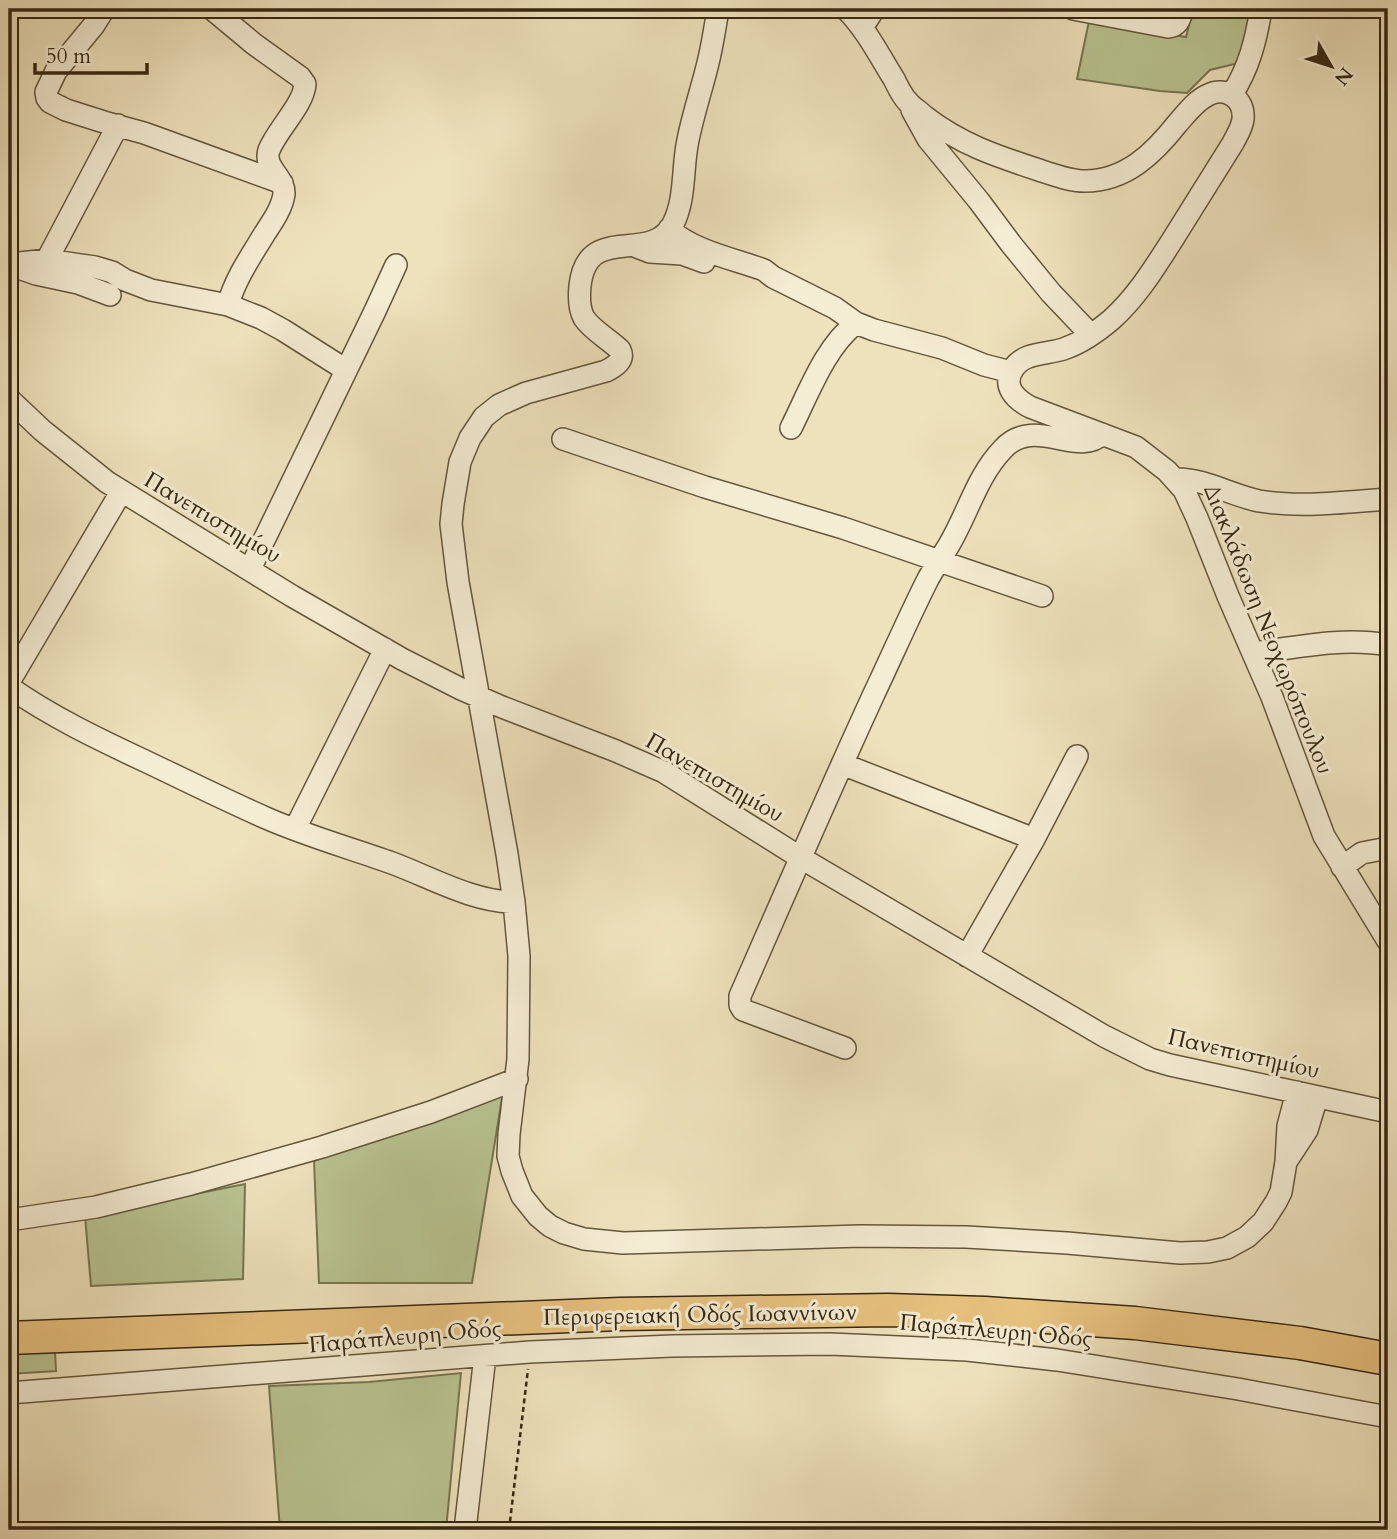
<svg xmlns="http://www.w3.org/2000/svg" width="1397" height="1539" viewBox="0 0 1397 1539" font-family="Cardo,serif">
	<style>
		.green { fill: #b8c391; stroke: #777552; stroke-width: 2 }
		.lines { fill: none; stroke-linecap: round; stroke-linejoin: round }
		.minor-casing { stroke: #64563c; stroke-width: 24 }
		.highway-casing { stroke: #362712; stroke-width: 35 }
		.path { stroke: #362712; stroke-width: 2.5; stroke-dasharray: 5 3.5; stroke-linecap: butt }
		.minor { stroke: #f4ecd3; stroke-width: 21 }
		.highway { stroke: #e7c17e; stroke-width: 32 }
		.labels { text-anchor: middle; stroke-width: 6; stroke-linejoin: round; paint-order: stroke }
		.street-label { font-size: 23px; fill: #362712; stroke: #f4ecd3 }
	</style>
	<rect width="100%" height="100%" fill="#eee2bc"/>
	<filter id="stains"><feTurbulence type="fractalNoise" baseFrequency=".00286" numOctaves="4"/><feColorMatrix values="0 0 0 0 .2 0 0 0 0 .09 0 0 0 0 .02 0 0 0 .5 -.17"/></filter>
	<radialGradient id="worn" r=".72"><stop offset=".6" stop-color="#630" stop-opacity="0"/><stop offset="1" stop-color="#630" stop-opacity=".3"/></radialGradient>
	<path class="green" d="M1193,9H1257L1239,63L1210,70L1187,93L1160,91L1077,79L1089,21L1186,37Z
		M503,1092L472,1283H319L314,1161Z
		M245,1184L243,1279L91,1286L85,1216Z
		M55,1351L56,1371L9,1374V1354Z
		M461,1373L446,1530H280L269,1386L369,1382Z"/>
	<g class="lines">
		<defs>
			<path id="minor" d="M104,9L94,25L56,71L46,92L47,98L50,102L66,110L104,122L144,133L282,183
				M212,9L254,44L300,77L305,84C304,104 277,130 269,150C263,168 285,177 284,194C282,208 273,221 265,233C251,256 235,279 228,305
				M718,9C715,28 712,48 707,67C701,91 693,115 688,140C682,167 686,199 673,224C650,266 587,221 580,286C579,296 579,309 584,318C593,331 609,339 620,350C625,361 614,367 606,371L526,393L499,405L484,417L470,438L460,462L453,504L451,524L458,582L507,854L514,902L519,956L518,1059L509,1134L508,1156L512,1171L522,1196L538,1216L550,1226L564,1233L584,1239L623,1243L860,1236L966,1237L1067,1243L1180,1253L1208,1252L1227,1248L1247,1237L1263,1222L1276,1202L1281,1192L1286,1162L1288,1126L1297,1092
				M846,9C866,29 879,55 894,79C898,87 902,96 908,102C912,107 919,111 924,116C960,144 996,156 1039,170C1054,175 1070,181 1085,181C1126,181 1154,153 1177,124C1186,114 1195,101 1208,95C1225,86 1245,98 1243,119C1242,128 1237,135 1233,143C1213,175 1193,207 1173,239C1155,267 1137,297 1111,320C1098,331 1083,342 1066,348C1049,355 1024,351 1013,369C1002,386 1015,399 1030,407L1136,447L1167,471L1184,490L1197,518L1228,596L1272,697L1324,836L1388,941
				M1073,9L1168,27C1179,26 1180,18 1183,9
				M862,28L874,9
				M1232,94C1249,68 1256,40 1261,9
				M912,110L928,139L979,201L1011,244L1051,293L1091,335
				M669,229C693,251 734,259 764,270L773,277L835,308L856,323L874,330L942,348L984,365L1011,372
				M637,247L650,252L682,254L704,262
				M47,260L118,125
				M11,264L47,260L95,267L112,272L125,280L151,290L228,305L261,318L283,330L346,370
				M19,268L36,274L78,283L110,295
				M9,399L43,431L107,482L292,596L402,659L461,689L502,707L616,751L664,772L801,858L1104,1036L1150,1059L1170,1065L1388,1112
				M791,428C809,392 825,347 856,323
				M563,439L705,487L843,528L1042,596
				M1176,479C1206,479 1230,495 1259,501C1301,508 1346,502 1388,499
				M250,569L375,311L396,265
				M1253,653C1299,647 1342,637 1388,645
				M9,682L121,492
				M9,687C52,717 98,739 145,761C185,780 225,800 266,818C307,836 350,848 392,863C430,877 473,902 514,902
				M842,764L1034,839
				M295,829L385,649
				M1342,867L1362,853L1388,848
				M967,956L1034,839L1077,756
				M845,1048L743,1010L740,1005V996C784,896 827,796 873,696C891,658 908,619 927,581C933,569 942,557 949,545C968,513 977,476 1003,449C1034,415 1078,458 1102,434
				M1286,1162L1307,1130L1317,1097
				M9,1220L96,1207L191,1184L322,1147L431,1112L517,1079
				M9,1393L530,1352L672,1346L830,1344L967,1350L1057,1360L1238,1389L1388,1417
				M465,1530L485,1356"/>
			<path id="highway" d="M9,1338L620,1314L888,1310L985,1313L1135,1323L1300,1343L1388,1359"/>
		</defs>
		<use href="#minor" class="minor-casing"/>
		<use href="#highway" class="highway-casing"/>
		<path class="path" d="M1382,9L1388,95
			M1388,147V178
			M509,1530L528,1369"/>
		<use href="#minor" class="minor"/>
		<use href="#highway" class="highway"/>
	</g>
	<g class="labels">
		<g class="street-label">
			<text transform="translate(213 517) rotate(31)" y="8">Πανεπιστημίου</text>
			<text transform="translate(1269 629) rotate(68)" y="8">Διακλάδωση Νεοχωρόπουλου</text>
			<text transform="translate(715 777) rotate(30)" y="8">Πανεπιστημίου</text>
			<text transform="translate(1244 1053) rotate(13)" y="8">Πανεπιστημίου</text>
			<text transform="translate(700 1314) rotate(-1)" y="8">Περιφερειακή Οδός Ιωαννίνων</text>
			<text transform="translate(996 1330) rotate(5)" y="8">Παράπλευρη Οδός</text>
			<text transform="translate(405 1336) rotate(-5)" y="8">Παράπλευρη Οδός</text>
		</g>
	</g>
	<rect width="1397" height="1539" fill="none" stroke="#eee2bc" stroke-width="35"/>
	<rect x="10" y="10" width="1376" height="1518" fill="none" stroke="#362712" stroke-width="3.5"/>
	<rect x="18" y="18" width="1362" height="1504" fill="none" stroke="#362712" stroke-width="2"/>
	<g transform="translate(1331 66) rotate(129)" stroke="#f4ecd3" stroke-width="5" paint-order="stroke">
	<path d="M0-5L12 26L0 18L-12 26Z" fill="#362712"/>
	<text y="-10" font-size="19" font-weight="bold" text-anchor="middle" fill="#362712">N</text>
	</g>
	<path d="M35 63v10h112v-10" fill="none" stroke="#362712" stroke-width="3.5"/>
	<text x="46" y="63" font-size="21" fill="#362712" stroke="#f4ecd3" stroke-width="5" paint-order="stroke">50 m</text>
	<rect width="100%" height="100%" filter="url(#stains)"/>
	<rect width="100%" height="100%" fill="url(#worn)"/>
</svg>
